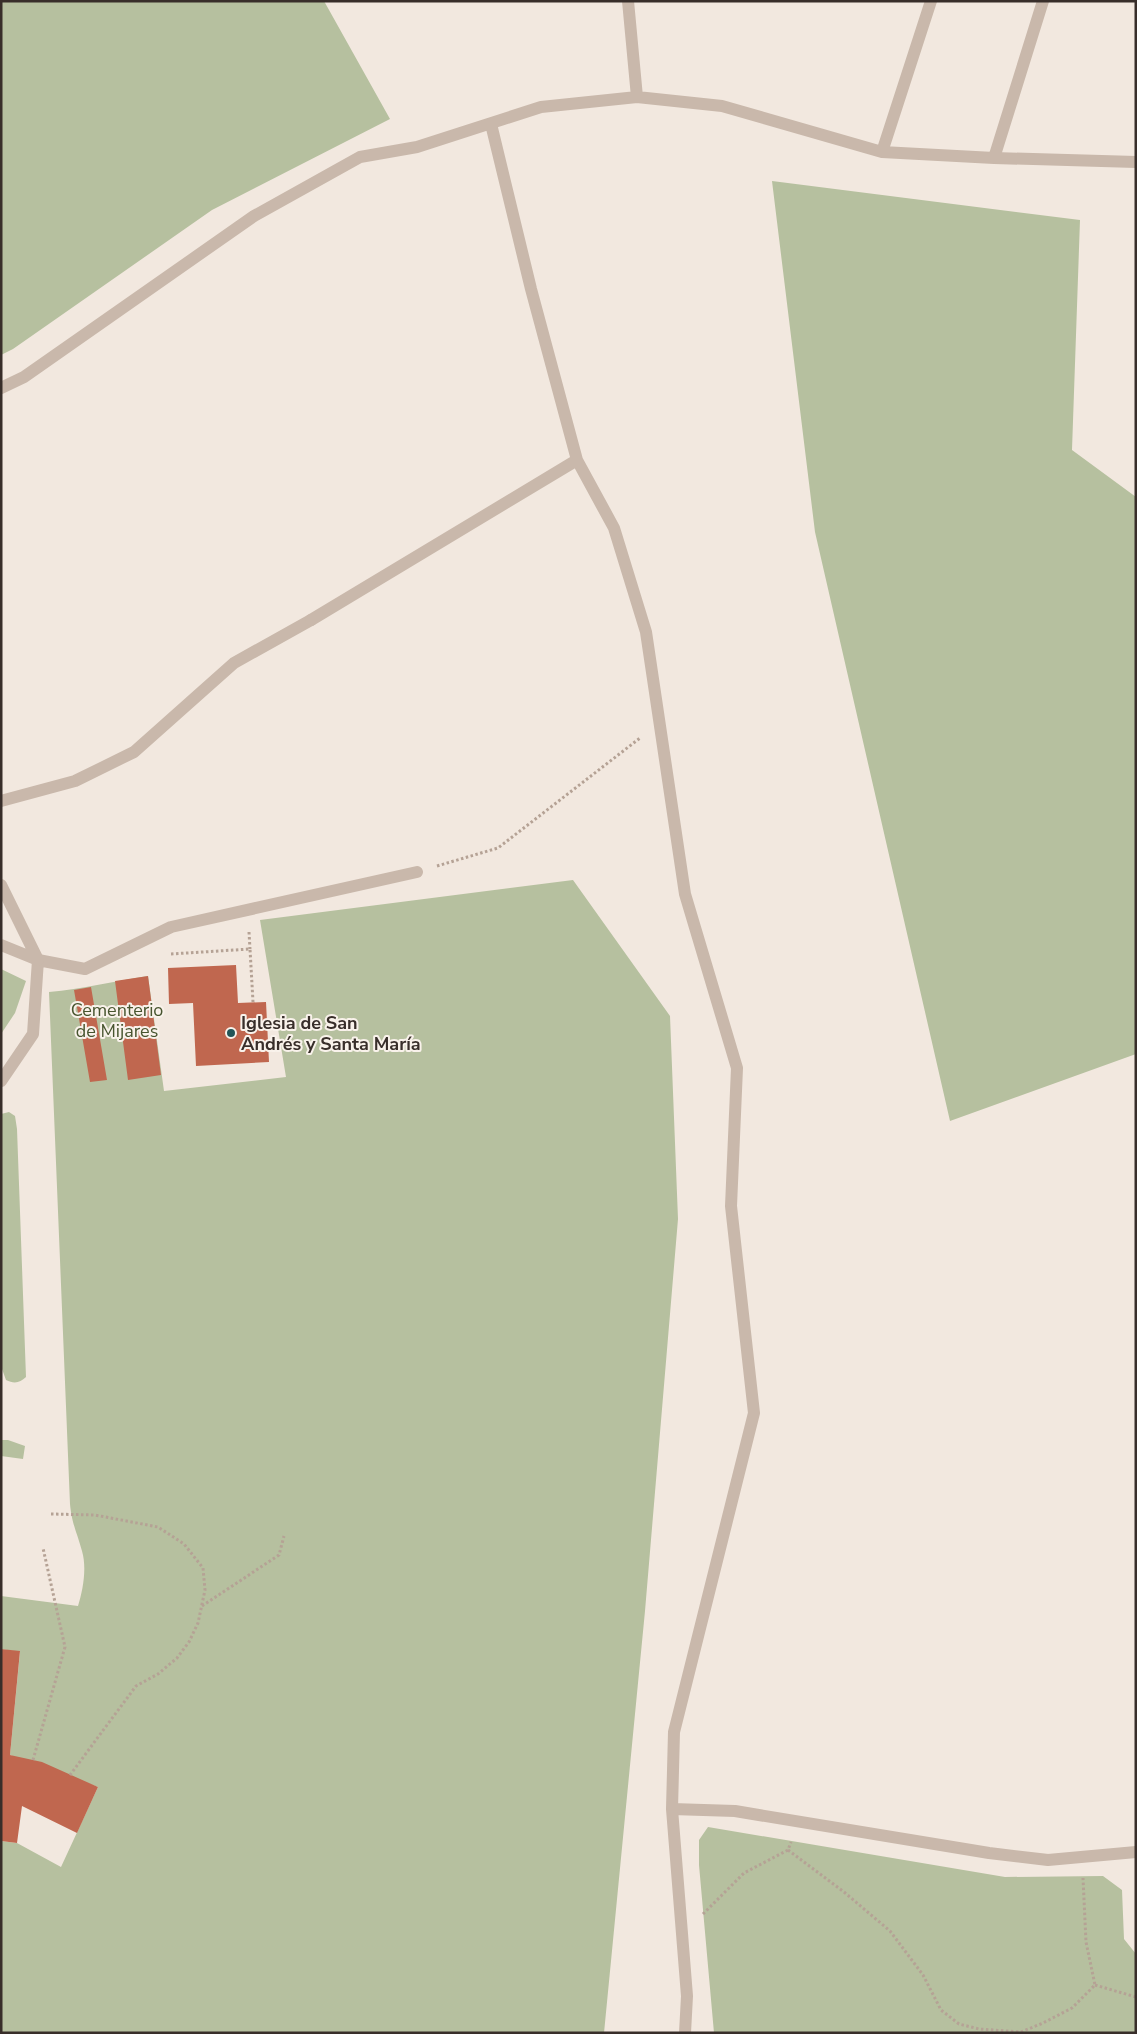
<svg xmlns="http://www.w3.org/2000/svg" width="1137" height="2034" viewBox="0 0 1137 2034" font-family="'Nunito Sans',sans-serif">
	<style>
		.green { fill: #b6c09f }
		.building { fill: #c0674f }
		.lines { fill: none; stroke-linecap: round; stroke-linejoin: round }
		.path { stroke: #b5a295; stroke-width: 3; stroke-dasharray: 2.5 2.5; stroke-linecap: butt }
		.service { stroke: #c9b8ab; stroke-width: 12 }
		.minor { stroke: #c9b8ab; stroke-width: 12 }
		.poi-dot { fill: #215557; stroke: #f9f2eb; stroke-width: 2 }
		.labels { text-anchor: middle; stroke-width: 4; stroke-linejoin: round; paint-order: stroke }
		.park-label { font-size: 18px; fill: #48552f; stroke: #f9f2eb }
		.poi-label { font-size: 18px; font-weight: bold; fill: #382e2a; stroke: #f9f2eb; text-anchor: start }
	</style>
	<rect width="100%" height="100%" fill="#f2e8df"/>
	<path class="green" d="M1,1H324L390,119L212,210L13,349L1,355Z
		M772,181L1080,220L1072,450L1136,497V1054L950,1121L815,532Z
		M573,880L670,1016L678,1219L645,1611L604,2033H1V1841L17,1843L61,1867L98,1787L10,1755L20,1652L1,1649V1596L78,1606C83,1590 87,1568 82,1551C77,1532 72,1525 70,1504L49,992C82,989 115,981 148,976L164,1091L286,1077L260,920Z
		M1,969L26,981L15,1013L1,1034Z
		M9,1112L15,1116L17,1129L26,1377C20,1383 14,1384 6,1380L2,1369L1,1345V1114Z
		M1,1440H8L25,1446L23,1459L1,1456Z
		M708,1827L1005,1877L1103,1876L1122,1890L1124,1939L1136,1954V2033H714L699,1865V1840Z"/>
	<path class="building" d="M236,965L238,1003L266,1002L269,1062L196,1066L193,1003L169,1004L168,968Z
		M148,976L161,1075L128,1080L115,981Z
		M91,987L107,1080L90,1082L74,990Z
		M1,1649L20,1651L10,1755L42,1762L98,1787L77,1833L22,1806L17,1843L1,1841Z"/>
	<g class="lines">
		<path class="path" d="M437,866L498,848L640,738
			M249,932L250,949
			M171,954L250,949L253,1002
			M51,1514L95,1515L158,1527L184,1544L203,1568L205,1590L198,1623L189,1642L177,1658L158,1674L136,1686L70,1775
			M202,1606L279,1555L284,1536
			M33,1760L65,1647L43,1548
			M788,1850L844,1892L890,1931L923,1975L941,2010L959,2024L979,2029L1021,2032L1043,2023L1072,2008L1095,1985L1086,1942L1083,1878
			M703,1914L744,1873L788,1850L791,1842
			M1095,1985L1136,1997"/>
		<path class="service" d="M1,801L75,781L134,752L234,663L311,620
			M1,1081L33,1034L38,960L85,969L171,927L417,872"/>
		<path class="minor" d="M628,1L637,97
			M491,124L531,289L577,460L614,528L646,632L685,894L737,1068L731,1206L754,1413L674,1732L672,1809L687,1996L685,2033
			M882,152L931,1
			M994,158L1043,1
			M1,388L24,377L254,216L360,157L417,147L541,107L637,97L722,106L882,152L994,158L1136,162
			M311,620L577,460
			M1,885L38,960
			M1,945L38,960
			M672,1809L735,1811L989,1853L1048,1860L1136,1852"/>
	</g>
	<circle class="poi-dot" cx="231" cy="1033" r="5"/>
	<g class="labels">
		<g class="park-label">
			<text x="117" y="1016">Cementerio<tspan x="117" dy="21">de Mijares</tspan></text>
		</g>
		<g class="poi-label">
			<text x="241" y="1029">Iglesia de San<tspan x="241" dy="21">Andrés y Santa María</tspan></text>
		</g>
	</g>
	<rect width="1137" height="2034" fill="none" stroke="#382e2a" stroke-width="5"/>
</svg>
